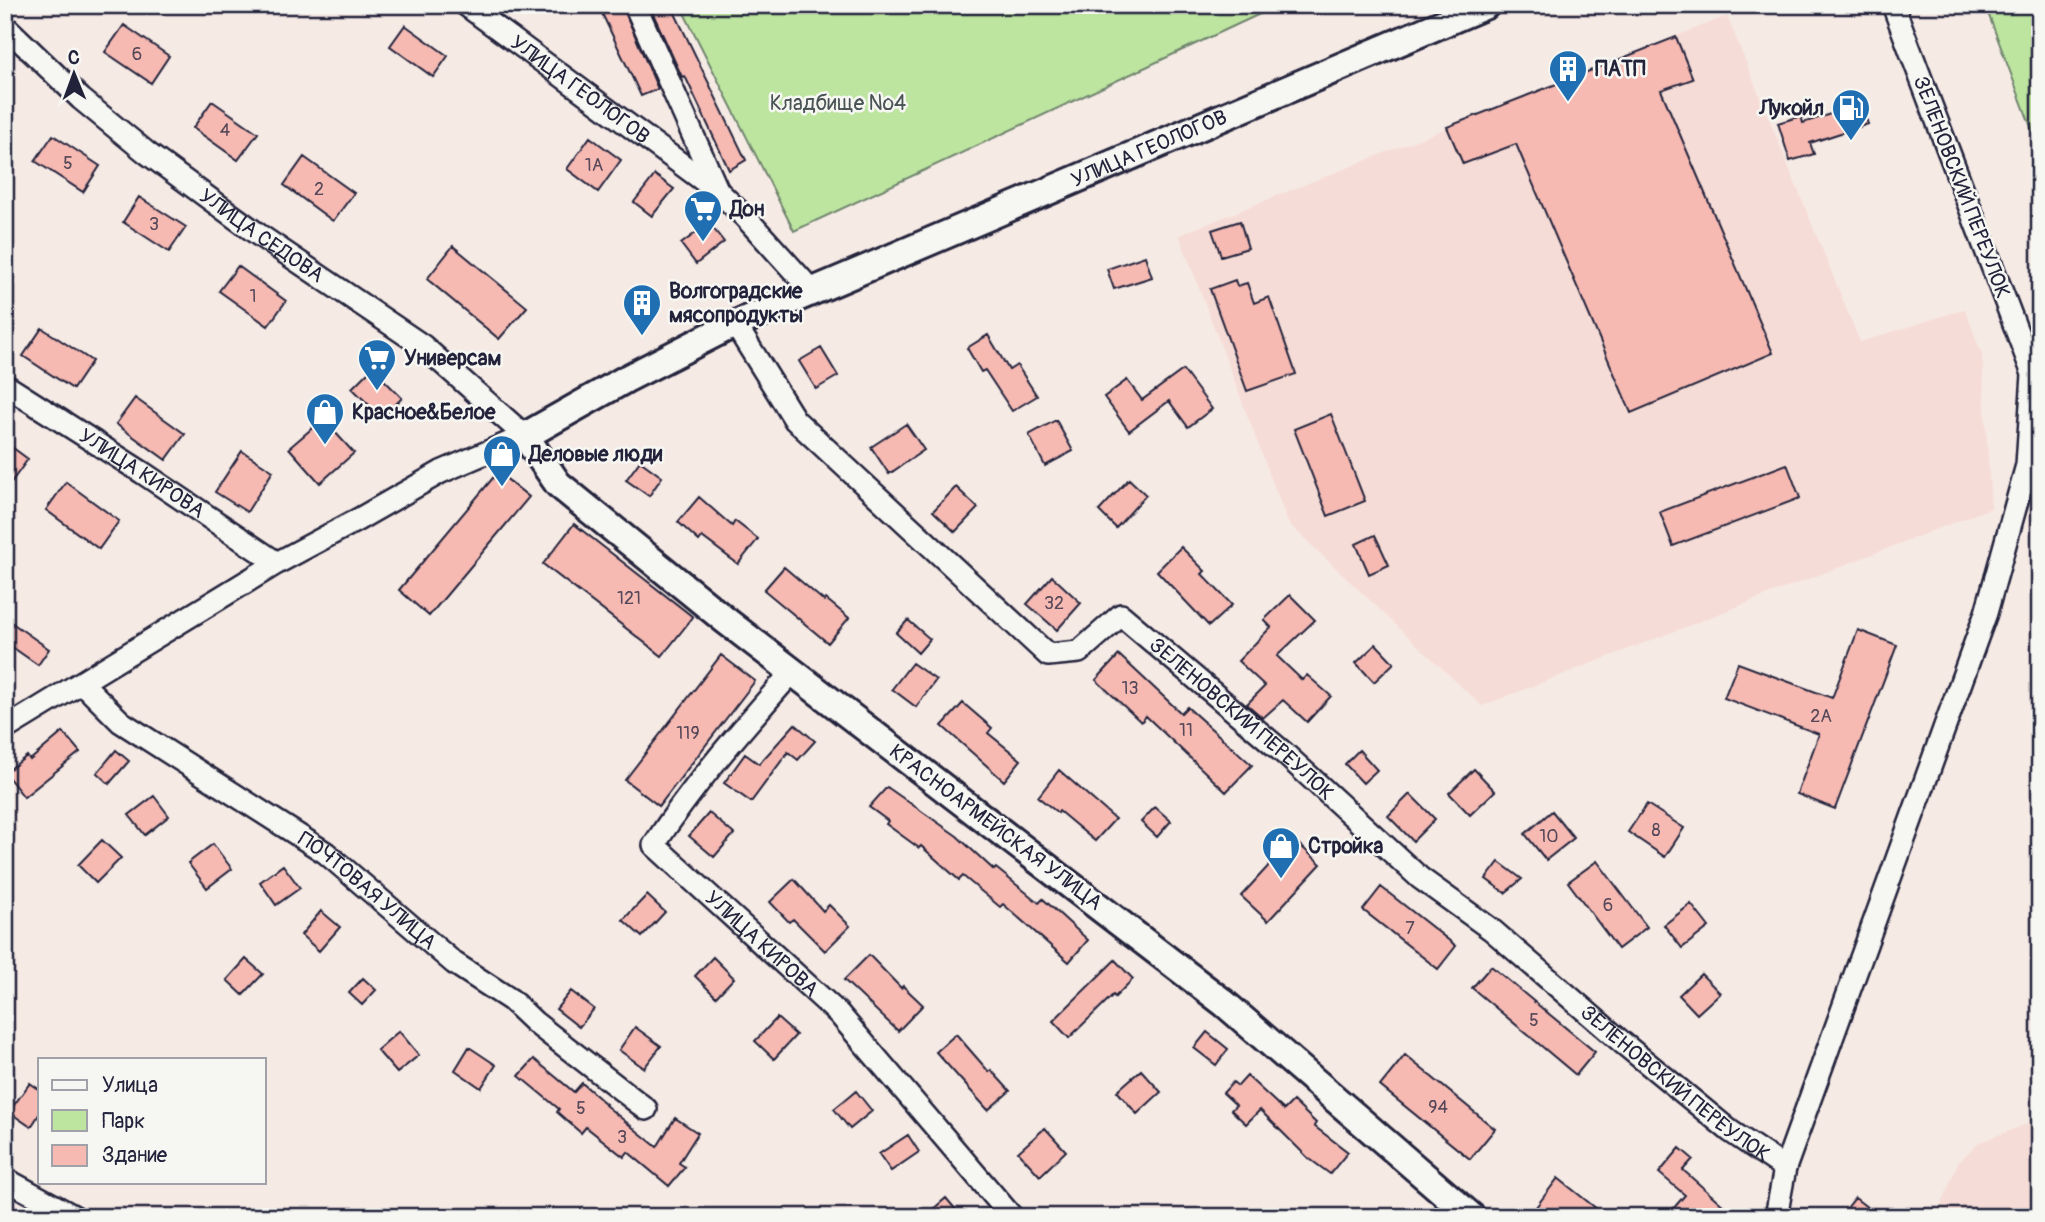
<svg xmlns="http://www.w3.org/2000/svg" width="2045" height="1222" viewBox="0 0 2045 1222" font-family="Pangolin,sans-serif">
	<style>
		.built { fill: #f6dcd6 }
		.green { fill: #bde5a0; stroke: #70846e; stroke-width: 2 }
		.building { fill: #f6bab3; stroke: #22223b; stroke-width: 2 }
		.lines { fill: none; stroke-linecap: round; stroke-linejoin: round }
		.minor-casing { stroke: #22223b; stroke-width: 26 }
		.tertiary-casing { stroke: #22223b; stroke-width: 32 }
		.minor { stroke: #f6f6f2; stroke-width: 21 }
		.tertiary { stroke: #f6f6f2; stroke-width: 26 }
		.labels { text-anchor: middle; stroke-width: 5; stroke-linejoin: round; paint-order: stroke }
		.number-label { font-size: 18px; fill: #574859 }
		.poi-label { font-size: 21px; font-weight: bold; fill: #22223b; stroke: #f6f6f2; text-anchor: start }
		.street-label { font-size: 21px; fill: #22223b; stroke: #f6f6f2 }
		.park-label { font-size: 21px; fill: #495354; stroke: #f6f6f2 }
	</style>
	<rect width="100%" height="100%" fill="#f6eae5"/>
	<filter id="ink" filterUnits="userSpaceOnUse"><feTurbulence type="fractalNoise" baseFrequency=".0143" numOctaves="2"/><feDisplacementMap in="SourceGraphic" scale="14" xChannelSelector="R" yChannelSelector="G"/><feConvolveMatrix kernelMatrix="1 2 1 2 8 2 1 2 1" color-interpolation-filters="sRGB"/></filter>
	<g filter="url(#ink)">
		<path class="built" d="M1727,16L1860,342L1965,309L1982,355L1991,508L1482,706L1288,523L1179,235Z
			M2040,1119V1217H1937L1958,1162L1980,1142Z"/>
		<path class="green" d="M680,5H1279L794,231Z
			M1985,5H2040V151Z"/>
		<path class="building" d="M598,5H622L658,89L641,96Z
			M649,5H671L746,160L729,170L685,76L682,77Z
			M124,25L169,56L151,83L105,52Z
			M405,25L448,56L433,77L390,46Z
			M1676,37L1693,79L1661,90L1773,353L1631,413L1516,144L1463,164L1447,127Z
			M212,101L258,133L238,160L193,128Z
			M1861,104L1868,124L1810,143L1814,154L1790,161L1778,123L1801,116L1803,123Z
			M53,135L100,166L83,192L35,161Z
			M590,137L621,160L598,192L567,169Z
			M304,157L354,193L333,221L284,185Z
			M655,175L674,189L652,216L634,202Z
			M139,197L186,227L169,252L123,222Z
			M1240,221L1248,248L1221,256L1212,230Z
			M709,223L724,242L696,264L681,244Z
			M453,246L527,307L499,339L427,279Z
			M1145,256L1152,277L1114,289L1107,269Z
			M238,266L286,301L268,326L219,291Z
			M1235,280L1237,286L1247,283L1254,303L1269,297L1296,374L1247,391L1210,289Z
			M42,328L92,361L73,389L23,356Z
			M988,335L1009,370L1017,365L1037,396L1012,411L985,370L981,372L967,348Z
			M821,348L838,376L816,389L799,361Z
			M372,368L402,398L382,418L352,388Z
			M1183,370L1212,409L1188,427L1169,401L1129,431L1104,397L1127,380L1142,400Z
			M135,398L185,434L166,460L116,424Z
			M1331,414L1365,501L1328,516L1294,429Z
			M323,419L354,453L320,483L289,448Z
			M1056,420L1073,451L1045,466L1029,435Z
			M906,424L924,450L889,474L871,447Z
			M5,442L28,459L5,491Z
			M242,451L273,471L247,512L215,492Z
			M640,461L662,477L649,496L626,480Z
			M1787,464L1800,498L1673,546L1660,512Z
			M498,472L529,497L429,616L399,590Z
			M1129,479L1146,495L1116,528L1099,511Z
			M66,482L119,521L99,549L46,510Z
			M956,487L978,508L955,532L933,511Z
			M699,497L732,526L735,521L758,539L738,564L702,537L699,541L678,522Z
			M574,524L693,617L662,656L543,564Z
			M1375,535L1389,565L1369,574L1356,544Z
			M1181,547L1205,571L1202,574L1232,605L1209,626L1157,571Z
			M784,567L824,601L826,599L849,618L828,643L764,590Z
			M1052,576L1081,603L1057,630L1027,604Z
			M1290,595L1315,620L1277,656L1302,680L1307,675L1331,696L1307,722L1283,700L1263,718L1249,706L1247,704L1265,686L1238,661L1271,627L1264,620Z
			M5,618L49,649L38,665L5,642Z
			M908,620L930,639L918,653L896,633Z
			M1858,630L1897,645L1835,809L1797,794L1819,734L1724,698L1738,663L1832,698Z
			M1376,644L1394,663L1374,682L1356,663Z
			M721,655L755,681L659,806L625,780Z
			M1119,655L1181,713L1187,707L1252,765L1226,792L1146,716L1141,722L1096,680Z
			M912,663L936,680L916,707L892,689Z
			M963,703L992,728L988,733L1021,760L1004,781L942,726Z
			M795,724L815,741L798,760L788,752L751,802L724,783L745,754L759,764Z
			M63,732L80,752L24,797L5,773L27,756L30,760Z
			M116,750L129,761L109,784L97,773Z
			M1359,750L1377,770L1363,783L1345,764Z
			M1474,769L1495,791L1470,815L1449,793Z
			M1059,770L1115,819L1095,841L1059,811L1058,813L1038,797Z
			M887,787L957,836L994,870L996,868L1039,903L1043,899L1088,940L1069,962L1003,904L1000,907L963,876L959,880L921,846L919,848L886,824L888,821L869,807Z
			M1410,794L1435,819L1413,841L1388,816Z
			M154,796L169,816L145,835L129,815Z
			M1647,804L1684,828L1665,857L1628,832Z
			M1155,807L1171,821L1157,837L1141,822Z
			M1552,811L1574,838L1546,860L1525,834Z
			M709,813L734,834L714,857L689,836Z
			M1293,839L1321,864L1268,921L1241,896Z
			M102,840L121,858L96,883L78,865Z
			M213,844L232,869L207,888L188,863Z
			M1597,861L1647,927L1618,949L1568,882Z
			M1499,862L1522,879L1505,893L1486,879Z
			M283,865L300,888L276,905L260,882Z
			M794,879L823,911L829,905L850,926L825,951L793,919L789,922L770,902Z
			M1381,887L1456,946L1438,969L1363,910Z
			M647,895L665,912L642,937L623,920Z
			M1691,904L1709,927L1682,948L1664,925Z
			M321,911L340,927L319,951L301,935Z
			M869,955L901,988L903,986L923,1005L898,1031L844,980Z
			M713,957L734,978L716,997L695,976Z
			M246,959L263,974L243,995L227,980Z
			M1115,960L1133,979L1115,997L1113,995L1069,1038L1053,1021Z
			M1491,966L1595,1052L1576,1075L1472,988Z
			M1701,974L1720,993L1697,1014L1679,995Z
			M363,978L376,990L362,1005L349,993Z
			M571,991L594,1009L579,1027L556,1009Z
			M777,1018L796,1035L774,1059L755,1041Z
			M635,1027L661,1046L644,1068L619,1050Z
			M399,1031L419,1055L397,1073L377,1050Z
			M1207,1032L1228,1049L1216,1065L1194,1048Z
			M956,1034L989,1072L991,1070L1010,1091L988,1110L936,1052Z
			M469,1047L496,1065L481,1088L455,1070Z
			M1405,1055L1495,1129L1470,1159L1380,1086Z
			M534,1059L574,1092L582,1083L606,1104L605,1105L657,1147L675,1118L698,1133L679,1163L685,1167L669,1186L628,1152L624,1157L586,1127L581,1133L557,1112L559,1109L519,1076Z
			M1141,1070L1161,1092L1137,1114L1117,1091Z
			M1247,1076L1284,1110L1293,1101L1316,1123L1314,1126L1348,1152L1330,1174L1307,1157L1260,1110L1246,1124L1231,1110L1236,1105L1223,1093L1233,1082L1238,1086Z
			M30,1083L40,1090V1113L31,1127L9,1112Z
			M856,1091L872,1111L850,1129L834,1109Z
			M1045,1128L1066,1151L1040,1176L1018,1152Z
			M908,1135L919,1152L891,1171L879,1154Z
			M1680,1148L1693,1159L1683,1170L1725,1207L1716,1217H1666L1685,1195L1659,1173Z
			M1558,1178L1607,1217H1548L1536,1207Z
			M946,1198L962,1217H924Z
			M1855,1198L1880,1217H1840Z"/>
		<g class="lines">
			<defs>
				<g id="minor">
					<path id="s1" d="M466,5L719,192L746,218L813,292"/>
					<path d="M635,5L717,189"/>
					<path id="s2" d="M5,26L81,99L147,153L259,235L423,346L525,436L441,472L359,519L277,563L5,729"/>
					<path id="s3" d="M735,324L795,420L1048,655L1079,652L1121,615L1285,754L1420,878L1492,930L1624,1044L1730,1131L1785,1168"/>
					<path id="s4" d="M5,385L143,473L277,563"/>
					<path id="s5" d="M793,671C744,727 694,783 654,845L839,1014L1012,1217"/>
					<path id="s6" d="M82,683L121,722L326,853L454,963L511,1000L534,1022L646,1109"/>
					<path d="M5,1179L75,1217"/>
					<path d="M1776,1217L1785,1168L1986,613L2027,465L2033,374L1893,5"/>
				</g>
				<g id="tertiary">
					<path id="s7" d="M1472,1217L1224,1003L725,620L558,484L525,436L626,379L724,329L1486,5"/>
				</g>
			</defs>
			<use href="#minor" class="minor-casing"/>
			<use href="#tertiary" class="tertiary-casing"/>
			<use href="#minor" class="minor"/>
			<use href="#tertiary" class="tertiary"/>
		</g>
	</g>
	<defs>
		<symbol id="building-pin" viewBox="-11 -11 22 30"><path d="M0 17L-7.5 6A9.5 9.5 0 1 1 7.5 6Z" fill="#1f6fb2" stroke="#f6f6f2"/><path d="M-4-6H4V6H1V3H-1V6H-4ZM-2.5-4.3h1.7v1.8h-1.7ZM.8-4.3h1.7v1.8H.8ZM-2.5-1h1.7V.8h-1.7ZM.8-1h1.7V.8H.8Z" fill="#fff"/></symbol>
		<symbol id="fuel-pin" viewBox="-11 -11 22 30"><path d="M0 17L-7.5 6A9.5 9.5 0 1 1 7.5 6Z" fill="#1f6fb2" stroke="#f6f6f2"/><path d="M-5.5-6h7V0h2V4h1.3V-2.5L3-4.5l.8-.8L6-3V5H2.5V1h-1V6h-7ZM-4.2-4.7v3.2H.2V-4.7Z" fill="#fff"/></symbol>
		<symbol id="supermarket-pin" viewBox="-11 -11 22 30"><path d="M0 17L-7.5 6A9.5 9.5 0 1 1 7.5 6Z" fill="#1f6fb2" stroke="#f6f6f2"/><path d="M-6-5.5h2.5l.6 2H6L4.5 2H-2.5L-4.4-4H-6ZM-1.5 3.2a1.3 1.3 0 1 0 .1 0ZM3 3.2a1.3 1.3 0 1 0 .1 0Z" fill="#fff"/></symbol>
		<symbol id="shop-pin" viewBox="-11 -11 22 30"><path d="M0 17L-7.5 6A9.5 9.5 0 1 1 7.5 6Z" fill="#1f6fb2" stroke="#f6f6f2"/><path d="M-5-2.5h2.3a2.7 3.5 0 0 1 5.4 0H5L5.5 6h-11ZM-1.5-2.5h3a1.5 2.3 0 0 0-3 0Z" fill="#fff"/></symbol>
	</defs>
	<g fill-rule="evenodd">
		<use href="#building-pin" x="1546" y="47" width="44" height="60"/>
		<use href="#fuel-pin" x="1829" y="86" width="44" height="60"/>
		<use href="#supermarket-pin" x="681" y="187" width="44" height="60"/>
		<use href="#building-pin" x="620" y="281" width="44" height="60"/>
		<use href="#supermarket-pin" x="355" y="336" width="44" height="60"/>
		<use href="#shop-pin" x="303" y="390" width="44" height="60"/>
		<use href="#shop-pin" x="480" y="432" width="44" height="60"/>
		<use href="#shop-pin" x="1259" y="824" width="44" height="60"/>
	</g>
	<g class="labels">
		<g class="number-label">
			<text x="137" y="60">6</text>
			<text x="225" y="136">4</text>
			<text x="68" y="169">5</text>
			<text x="594" y="171">1А</text>
			<text x="319" y="195">2</text>
			<text x="154" y="230">3</text>
			<text x="253" y="302">1</text>
			<text x="629" y="604">121</text>
			<text x="1054" y="609">32</text>
			<text x="1130" y="694">13</text>
			<text x="1821" y="722">2А</text>
			<text x="1186" y="736">11</text>
			<text x="688" y="739">119</text>
			<text x="1656" y="836">8</text>
			<text x="1549" y="842">10</text>
			<text x="1608" y="911">6</text>
			<text x="1410" y="934">7</text>
			<text x="1534" y="1026">5</text>
			<text x="1438" y="1113">94</text>
			<text x="581" y="1114">5</text>
			<text x="622" y="1143">3</text>
		</g>
		<g class="poi-label">
			<text x="1595" y="76">ПАТП</text>
			<text x="1824" y="115" text-anchor="end">Лукойл</text>
			<text x="730" y="216">Дон</text>
			<text x="669" y="298">Волгоградские<tspan x="669" dy="24">мясопродукты</tspan></text>
			<text x="404" y="365">Универсам</text>
			<text x="352" y="419">Красное&amp;Белое</text>
			<text x="529" y="461">Деловые люди</text>
			<text x="1308" y="853">Стройка</text>
		</g>
		<g class="street-label">
			<text dy="7" stroke="none"><textPath href="#s1" startOffset="142">УЛИЦА ГЕОЛОГОВ</textPath></text>
			<text dy="7" stroke="none"><textPath href="#s7" startOffset="1918">УЛИЦА ГЕОЛОГОВ</textPath></text>
			<text transform="translate(1962 187) rotate(69)" y="7">ЗЕЛЕНОВСКИЙ ПЕРЕУЛОК</text>
			<text dy="7" stroke="none"><textPath href="#s2" startOffset="332">УЛИЦА СЕДОВА</textPath></text>
			<text dy="7" stroke="none"><textPath href="#s4" startOffset="163">УЛИЦА КИРОВА</textPath></text>
			<text dy="7" stroke="none"><textPath href="#s3" startOffset="705">ЗЕЛЕНОВСКИЙ ПЕРЕУЛОК</textPath></text>
			<text transform="translate(996 827) rotate(37)" y="7">КРАСНОАРМЕЙСКАЯ УЛИЦА</text>
			<text dy="7" stroke="none"><textPath href="#s6" startOffset="354">ПОЧТОВАЯ УЛИЦА</textPath></text>
			<text dy="7" stroke="none"><textPath href="#s5" startOffset="369">УЛИЦА КИРОВА</textPath></text>
			<text dy="7" stroke="none"><textPath href="#s3" startOffset="1272">ЗЕЛЕНОВСКИЙ ПЕРЕУЛОК</textPath></text>
		</g>
		<g class="park-label">
			<text x="838" y="110">Кладбище №4</text>
		</g>
	</g>
	<rect width="2045" height="1222" fill="none" stroke="#f6f6f2" stroke-width="28"/>
	<rect x="14" y="14" width="2017" height="1194" fill="none" stroke="#22223b" stroke-width="2.5" filter="url(#ink)"/>
	<rect x="38" y="1058" width="228" height="126" fill="#f6f6f2" stroke="#a1a1a9" stroke-width="2"/>
	<rect x="52" y="1080" width="35" height="10" fill="#f6f6f2" stroke="#a1a1a9" stroke-width="2"/>
	<text x="102" y="1092" font-size="21" fill="#22223b">Улица</text>
	<rect x="52" y="1110" width="35" height="21" fill="#bde5a0" stroke="#a1a1a9" stroke-width="2"/>
	<text x="102" y="1128" font-size="21" fill="#22223b">Парк</text>
	<rect x="52" y="1145" width="35" height="21" fill="#f6bab3" stroke="#a1a1a9" stroke-width="2"/>
	<text x="102" y="1162" font-size="21" fill="#22223b">Здание</text>
	<g transform="translate(74 74) rotate(359)" stroke="#f6f6f2" stroke-width="5" paint-order="stroke">
	<path d="M0-5L12 26L0 18L-12 26Z" fill="#22223b"/>
	<text y="-10" font-size="19" font-weight="bold" text-anchor="middle" fill="#22223b">С</text>
	</g>
</svg>
